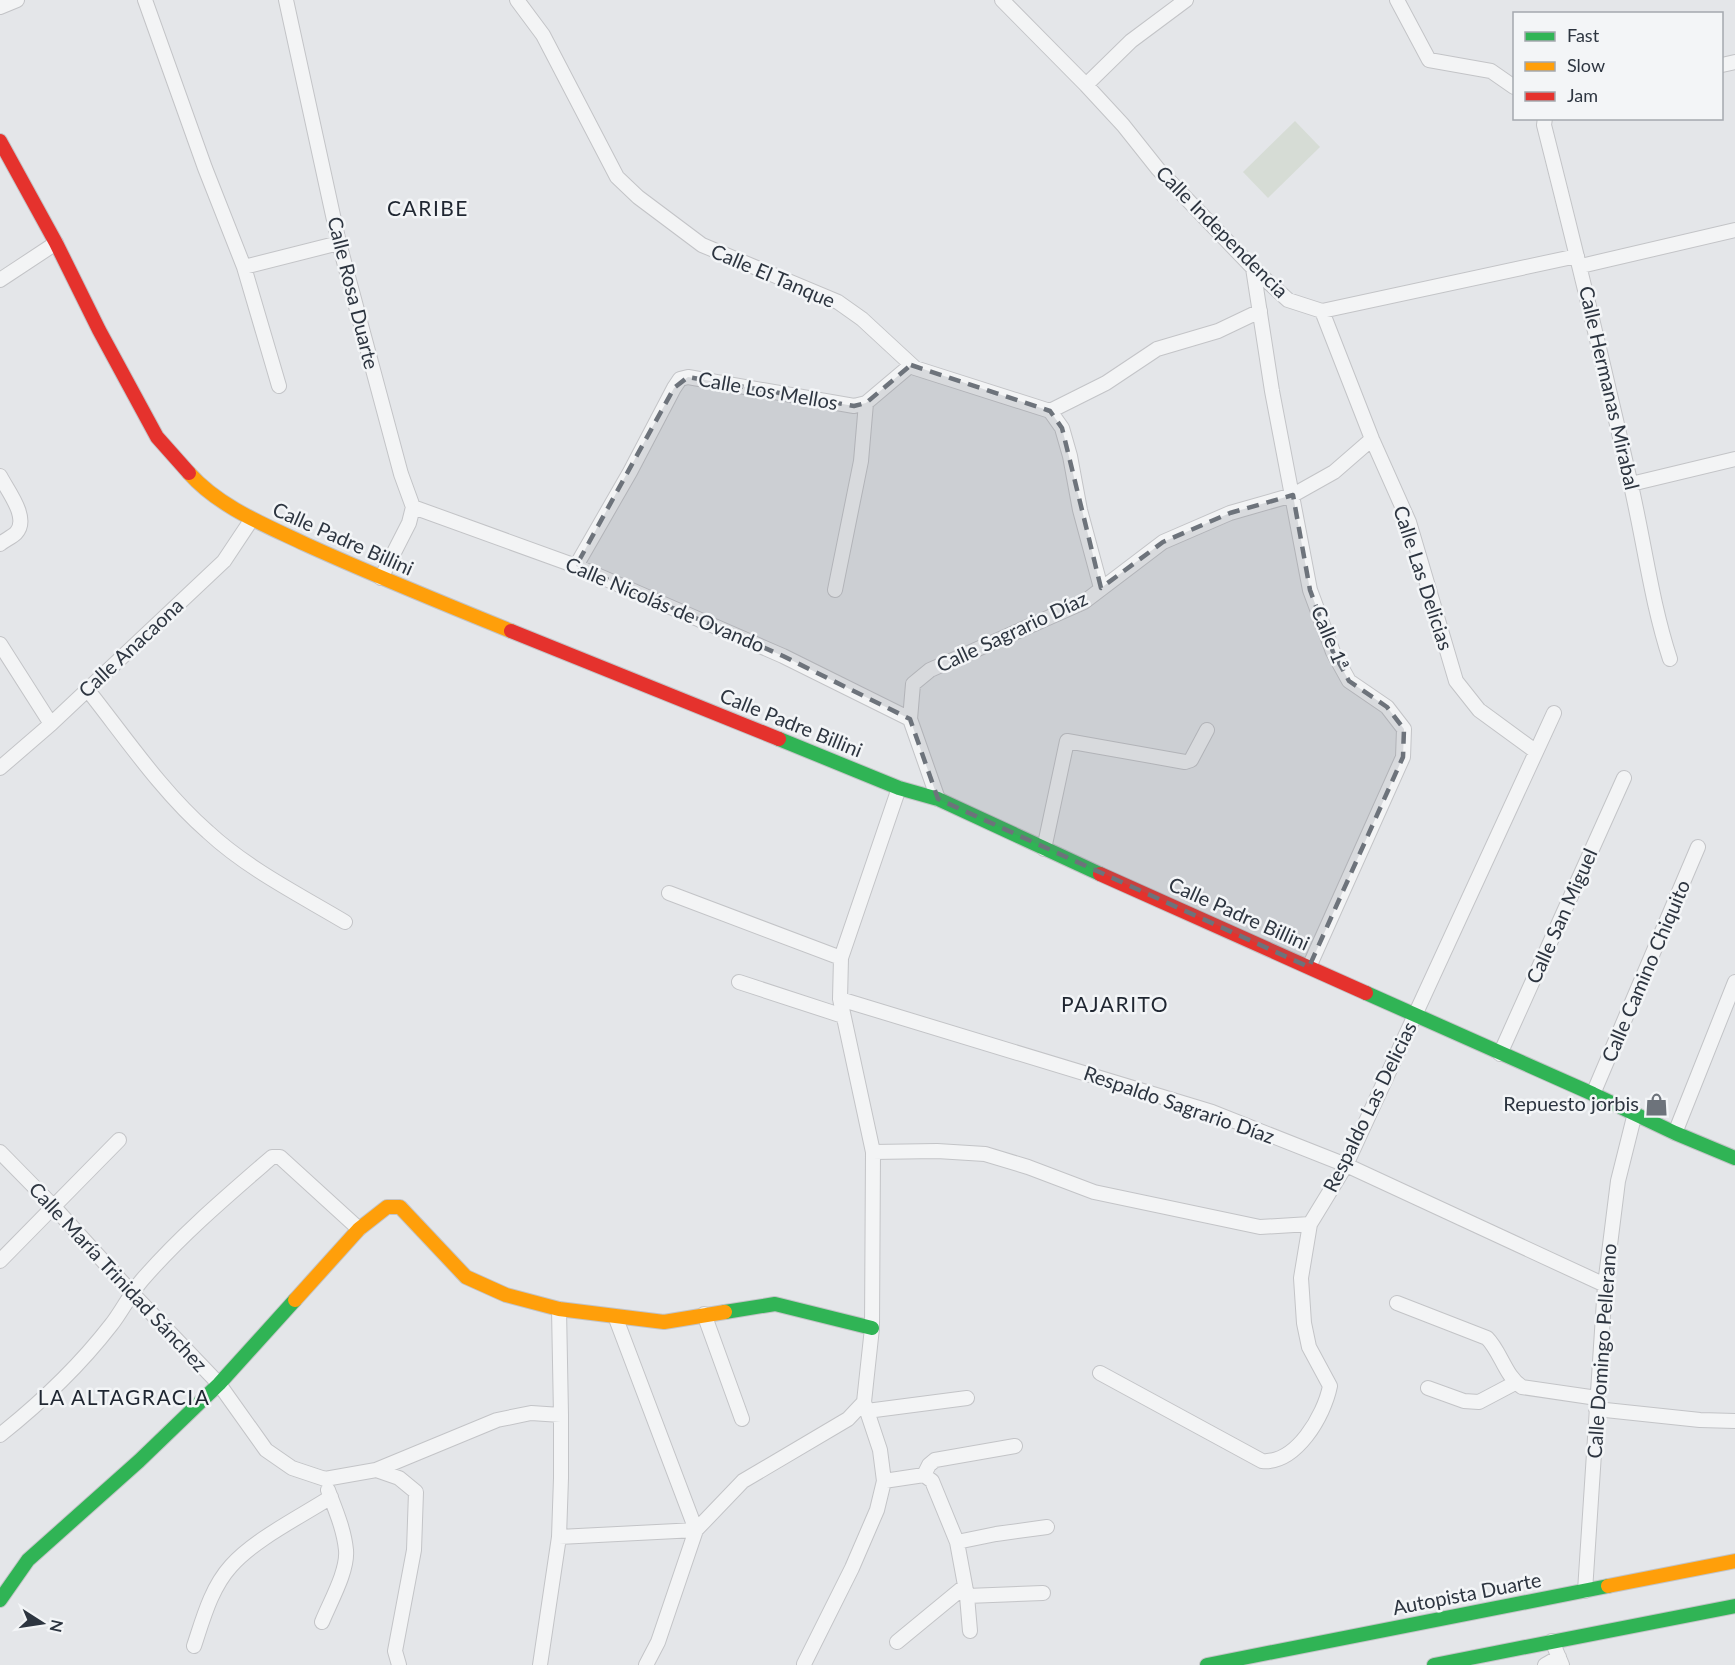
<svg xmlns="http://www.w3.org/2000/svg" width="1735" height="1665" viewBox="0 0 1735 1665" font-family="Lato,sans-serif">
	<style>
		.green { fill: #d6dcd5 }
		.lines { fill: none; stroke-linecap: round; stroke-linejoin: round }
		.street-casing { stroke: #c3c4c7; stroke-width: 16 }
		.fast-casing { stroke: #c3c4c7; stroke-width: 16 }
		.slow-casing { stroke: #c3c4c7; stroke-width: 16 }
		.jam-casing { stroke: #c3c4c7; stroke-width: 16 }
		.street { stroke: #f3f4f5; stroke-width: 14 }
		.fast { stroke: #30b455; stroke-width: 14 }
		.slow { stroke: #ff9f0a; stroke-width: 14 }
		.jam { stroke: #e5322d; stroke-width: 14 }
		.marked { fill: #6d737b; fill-opacity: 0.2; stroke: #6d737b; stroke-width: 4.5; stroke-dasharray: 12 8; stroke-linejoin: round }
		.labels { text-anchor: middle; stroke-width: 5; stroke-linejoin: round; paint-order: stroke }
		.street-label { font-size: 20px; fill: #2d3540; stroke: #f3f5f7 }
		.poi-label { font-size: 20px; fill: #2d3540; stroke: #f3f5f7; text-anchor: end }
		.neighbourhood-label { font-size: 21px; letter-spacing: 1.5px; fill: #1f2631; stroke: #f3f5f7 }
	</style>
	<rect width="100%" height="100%" fill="#e4e6e9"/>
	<path class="green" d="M1295,121L1320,147L1268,198L1243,172Z"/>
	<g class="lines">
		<defs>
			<path id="street" d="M145,0L205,168L244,267L279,386
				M286,0L339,243L401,474L413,507L409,523L381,578
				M517,0L543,35L617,177L638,197L702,245L838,302L862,319L915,368L1050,411L1062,428L1070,456L1080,510L1101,588
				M1002,0L1086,85L1123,125L1158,169L1253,268L1288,300L1322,311L1577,256
				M1397,0L1429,60L1491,71L1514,87
				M0,7L17,0
				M1722,65L1735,62
				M1086,85L1131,41L1186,0
				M1545,118L1544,125C1574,243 1603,362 1630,481C1644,540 1651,601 1670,659
				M1581,266L1735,230
				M244,267L339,243
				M1253,268L1272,391L1310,590L1333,652L1349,681L1387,707L1404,729L1403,757L1309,967
				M0,280L56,243
				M1322,311L1372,439L1409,522L1456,681L1479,710L1535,751
				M1050,411L1106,383L1157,349L1218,331L1260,311
				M0,476C7,490 30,518 16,533C12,537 5,540 0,544
				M1631,484L1735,459
				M413,507L576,566L783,656L910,719
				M576,566L630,472L674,388L680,379L688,377L854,406L866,403L911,365
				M835,590L861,461L866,403
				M0,644L51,724
				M87,689C125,737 162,792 208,832C248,869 298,894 345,922
				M0,768L51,724L224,561L252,519
				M938,799L910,719L913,684L930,670L1084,602L1163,542L1230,513L1293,495L1334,472L1372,439
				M1044,849L1067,741L1185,762L1191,760L1207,730
				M669,893L841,958
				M739,982L843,1016
				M840,999L1212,1112L1346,1165L1605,1285
				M1500,1054L1624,778
				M1593,1094L1698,847
				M1675,1133L1735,982
				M0,1152L54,1207L133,1294L219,1384L266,1450L292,1468L325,1479L376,1470L399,1478L416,1492L414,1550L395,1651L399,1665
				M873,1152L937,1151L985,1154L1028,1167L1094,1192L1260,1227L1310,1224L1346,1165L1554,713
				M0,1261L119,1140
				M1397,1303L1487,1338C1501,1352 1505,1376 1522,1387L1597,1398
				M559,1309L561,1415
				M704,1314L742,1419
				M1100,1373L1262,1461C1296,1464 1324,1416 1330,1386L1309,1347L1304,1323L1301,1278L1310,1224
				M1428,1388L1464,1401L1479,1402L1515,1383
				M1596,1409L1700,1420L1735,1421
				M867,1411L967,1398
				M0,1435C39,1404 80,1365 111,1325C122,1311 130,1294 142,1280C181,1235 227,1196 272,1157H280L359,1229
				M376,1470L497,1420L531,1413L561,1415V1478L559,1537L540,1665
				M924,1475L929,1465L935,1460L1015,1446
				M884,1481L924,1475L932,1481L957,1542L967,1596L970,1631
				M559,1537L696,1530L615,1316
				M957,1542L996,1534L1047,1527
				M1585,1591L1605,1285L1618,1181L1635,1113
				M967,1596L1043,1593
				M322,1622C330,1602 348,1571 346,1550C344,1529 335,1509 328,1490
				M1552,1641L1562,1665
				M897,1642L965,1586
				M194,1646C203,1619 211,1588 231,1566C255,1539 300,1517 331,1497
				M804,1664L852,1568L877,1510L884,1481L880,1450L864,1402
				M646,1665L658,1642L696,1530L743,1481L848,1419L864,1402L872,1328L873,1152L840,999L841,958L899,788
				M1545,1665L1559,1657"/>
			<path id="fast" d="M779,739L899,788L938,799L1100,874
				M1366,993L1593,1094L1675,1133L1735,1158
				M725,1312L775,1304L872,1328
				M0,1600L28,1560L139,1461L219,1384L295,1300
				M1207,1665L1608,1586
				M1434,1665L1735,1606"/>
			<path id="slow" d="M189,473C219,507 265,525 305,544C373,575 442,603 511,631
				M295,1300L359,1229L387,1207H400L466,1277L506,1295L559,1309L664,1322L725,1312
				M1608,1586L1735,1561"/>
			<path id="jam" d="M0,141L56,243L99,330L157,437L189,473
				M511,631L779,739
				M1100,874L1366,993"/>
		</defs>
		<use href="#street" class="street-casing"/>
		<use href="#fast" class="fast-casing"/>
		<use href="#slow" class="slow-casing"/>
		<use href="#jam" class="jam-casing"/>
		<use href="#street" class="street"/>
		<use href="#fast" class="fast"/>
		<use href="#slow" class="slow"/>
		<use href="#jam" class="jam"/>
	</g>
	<path class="marked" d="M911,365L1050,411L1062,428L1101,588L1163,542L1230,513L1293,495L1310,590L1333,652L1349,681L1387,707L1404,729L1403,757L1309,967L938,799L910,719L783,656L576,566L674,388L688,377L854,406L866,403Z"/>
	<defs>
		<symbol id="shop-bare" viewBox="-9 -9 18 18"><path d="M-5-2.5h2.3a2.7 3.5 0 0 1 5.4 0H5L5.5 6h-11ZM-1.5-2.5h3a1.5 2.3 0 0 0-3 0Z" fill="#6d737b" stroke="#f3f5f7" stroke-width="2.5" paint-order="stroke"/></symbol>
	</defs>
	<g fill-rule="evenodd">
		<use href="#shop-bare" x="1640" y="1088" width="33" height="33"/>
	</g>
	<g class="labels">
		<g class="street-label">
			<text transform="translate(1222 232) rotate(45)" y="7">Calle Independencia</text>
			<text transform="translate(773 276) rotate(23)" y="7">Calle El Tanque</text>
			<text transform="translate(353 293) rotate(76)" y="7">Calle Rosa Duarte</text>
			<text transform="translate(1609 388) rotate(77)" y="7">Calle Hermanas Mirabal</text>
			<text transform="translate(768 391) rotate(10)" y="7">Calle Los Mellos</text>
			<text transform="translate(343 539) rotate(24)" y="7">Calle Padre Billini</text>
			<text transform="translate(1423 578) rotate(72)" y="7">Calle Las Delicias</text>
			<text transform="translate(665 605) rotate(23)" y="7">Calle Nicolás de Ovando</text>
			<text transform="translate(1012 632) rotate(-25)" y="7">Calle Sagrario Díaz</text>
			<text transform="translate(1330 638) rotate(67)" y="7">Calle 1ª</text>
			<text transform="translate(131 648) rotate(-43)" y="7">Calle Anacaona</text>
			<text transform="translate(791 723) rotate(22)" y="7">Calle Padre Billini</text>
			<text transform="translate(1239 914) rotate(24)" y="7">Calle Padre Billini</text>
			<text transform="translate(1562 916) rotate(-66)" y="7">Calle San Miguel</text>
			<text transform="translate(1646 971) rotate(-67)" y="7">Calle Camino Chiquito</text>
			<text transform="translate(1179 1105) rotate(19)" y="7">Respaldo Sagrario Díaz</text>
			<text transform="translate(1370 1107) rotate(-64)" y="7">Respaldo Las Delicias</text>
			<text transform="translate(118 1277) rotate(47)" y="7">Calle María Trinidad Sánchez</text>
			<text transform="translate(1602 1351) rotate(-86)" y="7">Calle Domingo Pellerano</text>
			<text transform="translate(1467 1594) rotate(-11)" y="7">Autopista Duarte</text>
		</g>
		<g class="poi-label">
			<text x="1639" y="1111">Repuesto jorbis</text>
		</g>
		<g class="neighbourhood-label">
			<text x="428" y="216">CARIBE</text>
			<text x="1115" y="1012">PAJARITO</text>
			<text x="124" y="1405">LA ALTAGRACIA</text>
		</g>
	</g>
	<rect x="1513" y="12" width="210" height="108" fill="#f3f5f7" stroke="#a4a8ae" stroke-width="1.5"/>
	<rect x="1525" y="32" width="30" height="9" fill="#30b455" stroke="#a4a8ae" stroke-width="1.5"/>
	<text x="1567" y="42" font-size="18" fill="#2d3540">Fast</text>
	<rect x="1525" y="62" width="30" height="9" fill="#ff9f0a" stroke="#a4a8ae" stroke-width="1.5"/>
	<text x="1567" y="72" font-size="18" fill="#2d3540">Slow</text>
	<rect x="1525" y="92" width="30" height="9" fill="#e5322d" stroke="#a4a8ae" stroke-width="1.5"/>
	<text x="1567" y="102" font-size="18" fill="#2d3540">Jam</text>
	<g transform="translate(42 1623) rotate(102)" stroke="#f3f5f7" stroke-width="4.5" paint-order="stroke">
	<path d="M0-4.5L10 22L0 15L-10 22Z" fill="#2d3540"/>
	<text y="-9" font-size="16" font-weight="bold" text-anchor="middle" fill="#2d3540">N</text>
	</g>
</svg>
